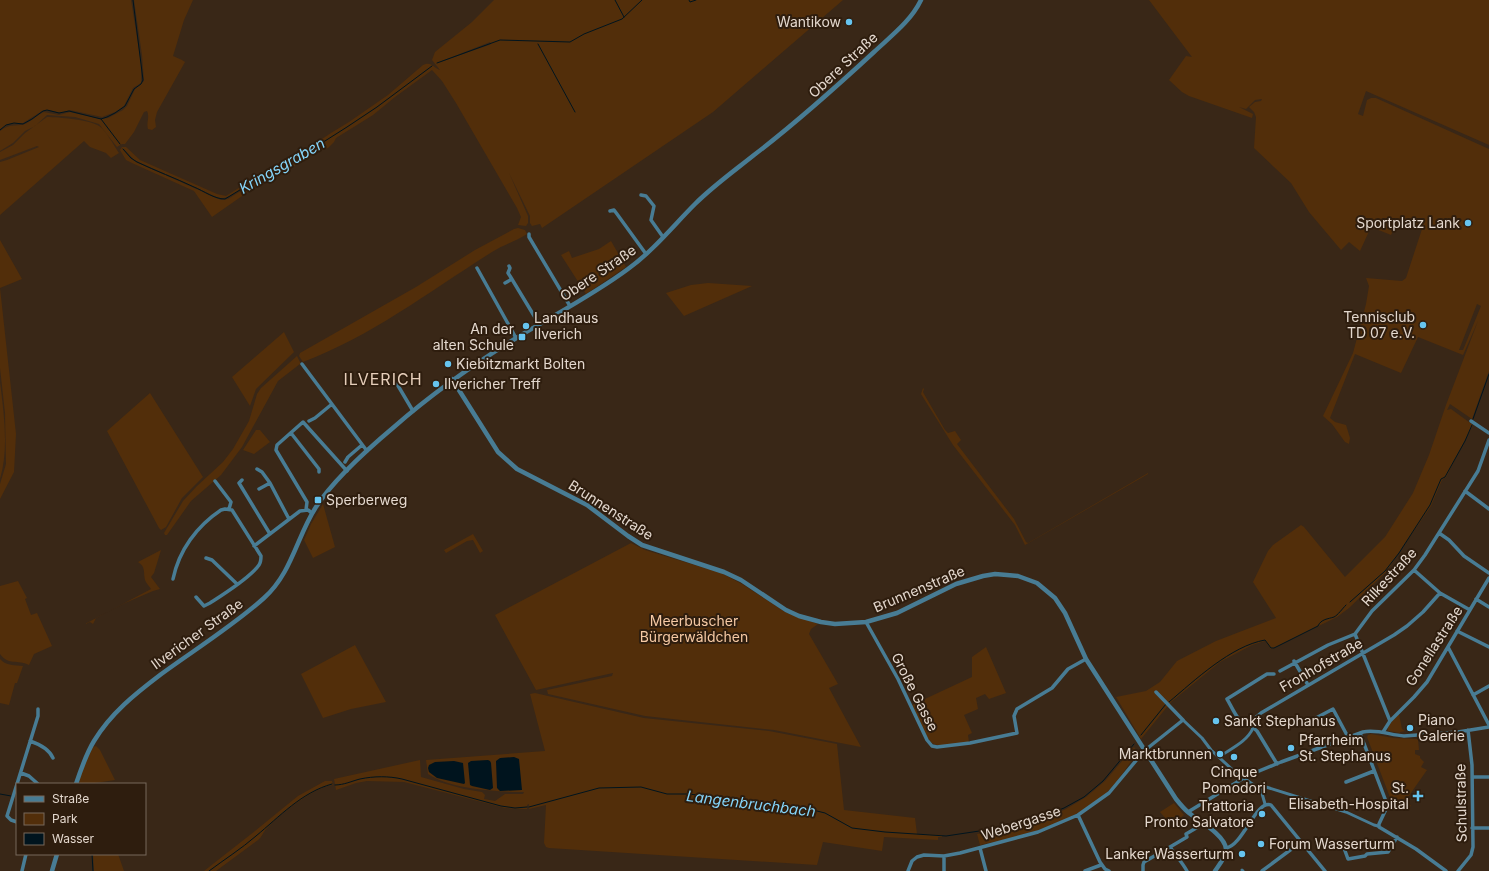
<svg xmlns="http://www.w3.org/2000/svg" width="1489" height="871" viewBox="0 0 1489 871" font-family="Inter,sans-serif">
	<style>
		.green { fill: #522e0a; fill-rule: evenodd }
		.water { fill: #00141e }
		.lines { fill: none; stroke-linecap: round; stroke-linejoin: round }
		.stream { stroke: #00141e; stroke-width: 1 }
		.pedestrian { stroke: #487c94; stroke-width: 3 }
		.minor { stroke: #487c94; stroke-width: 3.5 }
		.tertiary { stroke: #487c94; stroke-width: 4.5 }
		.poi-dot { fill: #66c4ef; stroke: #2e1d0e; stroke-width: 1.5 }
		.labels { text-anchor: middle; stroke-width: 4; stroke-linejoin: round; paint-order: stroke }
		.poi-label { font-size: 14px; fill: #e4d8ce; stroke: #2e1d0e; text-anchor: end }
		.street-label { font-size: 14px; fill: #e4d8ce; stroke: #2e1d0e }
		.park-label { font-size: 14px; fill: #f6c9a4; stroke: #2e1d0e }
		.water-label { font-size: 15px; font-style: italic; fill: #85d5fa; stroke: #2e1d0e }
		.quarter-label { font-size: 16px; letter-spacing: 1px; fill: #e6ceba; stroke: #2e1d0e }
	</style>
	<rect width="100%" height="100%" fill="#392717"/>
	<path class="green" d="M0,0H131L141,63V83L133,88L124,106L115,112L102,117L70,110L61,113L49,110L42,111L23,123L9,124L0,129Z
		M134,0H193L184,20L173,56L182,60L185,62L157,112L155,120L156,127L152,130L148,129C146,123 150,117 147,111L144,112L134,132L125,144H122L117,147L99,124L75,117L47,115L35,126L25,131L13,143L0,151V131C10,123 15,127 25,124C32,121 37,115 44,112L59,115L70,112L100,119L108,118L123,110L127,106L135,89L144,81L142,55Z
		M494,0H843L713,112L542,228L540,224L532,226L530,223V216L509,173L528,216V223L526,226L518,225L521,217L517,208L456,103L442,81L432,70L395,97L373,115L336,138L334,142L328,148L321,150L294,166L275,173L212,217L194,191L132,163L126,160L120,150L122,147H126L140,160L217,194L226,196L270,168L295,157L331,133L349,122L388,95L423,65C432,61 433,68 440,70L432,60L435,52L472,22ZM490,42L491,44L489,45L437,63ZM123,149H124L134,160L221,199L230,196L276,168L296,161L271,172L228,199L221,200L136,162L130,158Z
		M1149,0H1489V145L1366,91L1358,114L1363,116L1367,100L1371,98H1376L1489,149V371L1472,419L1450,404L1447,410L1451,409L1473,425L1446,477L1442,480L1431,506L1386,572L1349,608L1337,617L1274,648L1271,649L1265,641L1252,645L1220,662L1171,702L1141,739L1116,697L1146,691L1160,682L1177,661L1216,641L1276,618L1253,582L1268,551L1273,545L1301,525L1304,527L1345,577L1385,537L1413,493L1429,455L1446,405L1478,321L1463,355L1418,337L1401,373L1355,354L1330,418L1335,422L1346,425L1350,438L1349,444L1345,442L1332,424L1323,416L1353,353L1366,304L1369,286L1366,278L1402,281L1406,278L1422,229L1399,219L1391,235L1371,227L1360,251L1349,242L1341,250L1309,212L1291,183L1254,148L1256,117L1254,112L1249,107L1255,102L1261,101L1262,99L1255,100L1246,109L1239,107L1253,114L1252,118L1189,96L1182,92L1169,80L1186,56L1192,57ZM1477,304L1481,306L1463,350H1459Z
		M47,117C58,117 91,120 99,126C105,129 115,147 119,153L111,158L106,153L90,147L84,141L0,215V162L7,160L39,147L37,146L0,160V152L13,145L25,133Z
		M518,228L525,230L527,234C516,241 503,245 492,252C430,291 372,336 303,362L299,356L300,353L416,287L475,250L514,229Z
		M0,240L22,279L0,288L16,434L14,472L0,499V484L6,464L5,413L0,368Z
		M611,241L626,267L586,294L561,255L569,251L572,258L599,249Z
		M708,283L752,286L684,316L666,293L691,285Z
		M284,332L294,352L256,389L250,406L232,377Z
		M297,356L300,362V364L278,381L242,447L221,475L191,501L167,535H165L164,533L183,501L197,486L223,462L233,449L249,421L257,394L261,388Z
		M0,382C4,414 9,449 0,479Z
		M923,388L924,389L923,392L924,394L945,430L948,433L955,431L961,440L957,444L1014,519L1026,542L1028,543L1148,473V474L1025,545L1015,525L953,445L921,394Z
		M150,393L203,477L182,498L166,527L161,530L159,528L107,431Z
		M256,430H260L270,442L254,454L243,450Z
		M323,504L335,547L313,558L304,540L311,524Z
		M473,534L483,551L480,553L473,540L467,541L446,553L444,550Z
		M631,543L645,550L721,573L742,584L785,612L818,624L811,629L809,634L838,684L829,688L861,747L774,730L645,716L548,694L547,690L612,676L613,673L536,690L495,615Z
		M161,550L154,573L151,577L160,589L153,591L125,603L96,618L93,624L90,622L85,624L151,589C149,586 146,583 145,580C143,572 146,567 138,562Z
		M18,581L27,598L25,599L31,615L37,613L52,646L34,654L29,665C17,659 9,666 0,654V586Z
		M355,645L386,702L351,709L323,718L301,674Z
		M986,647L1006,693L989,699L985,694L976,698L978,709L964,715L972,733L968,735L969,742C959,743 944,748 934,744C926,741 916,714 912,705L972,677V657Z
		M0,659C6,666 15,665 23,666L17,683H15L9,705L0,703Z
		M535,693L644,718L769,731L837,744L844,810L915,818L917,834L942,835V837H938V840L884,837L882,851L823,842L817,865L549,848L546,847L544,843L546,805L529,809V804L527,805V809H524L505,808L404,782L367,781L356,783L336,790L334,779L420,760L421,777L464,789L482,792L485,795L484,799L495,801L505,794H523L524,792C497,792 450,789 428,774L426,760L545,751L530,694Z
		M1399,714L1402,729L1405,731L1400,732V733L1388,731C1386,724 1394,719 1399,714Z
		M1371,734L1394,738L1418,739L1419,750H1415V754L1420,756V758L1424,762L1421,767L1427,770L1406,800L1411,806C1404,809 1398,807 1390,806L1391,800L1367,737L1368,735Z
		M96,746L100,750L115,780L95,783L96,784H78L84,765L93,747Z
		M1134,747L1138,752C1128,765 1118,782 1106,793C1071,824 1024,836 980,845L977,834L1033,824L1066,809L1086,797L1105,781Z
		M325,781H332L333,785C316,786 278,815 267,828C263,832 262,837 258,840L216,871H204L255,831L298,796Z
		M1174,803L1184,815L1171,825L1160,812Z
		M93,854H118L124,871H94Z"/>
	<path class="water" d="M514,757L519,759L522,790L500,791L497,788L496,761L500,758Z
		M488,760L490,761L491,763L493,788L490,790L472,786L470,785L468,763L471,761Z
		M454,761L463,763L465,783L464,784L437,778L429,772L428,768L429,765L435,762Z"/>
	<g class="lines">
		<path class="stream" d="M615,0L624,17
			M689,0L690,2L696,0
			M538,44L575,112
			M437,63L500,40L570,42L584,34L622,19L642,0
			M101,119L120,144
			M0,130L6,125L14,123L23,124L32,119L43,111L47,110L59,113L69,111L101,119L107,117L115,113L125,106L134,89L141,84L143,80L133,0
			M123,149L131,158L137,162C156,171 175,178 194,187C204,191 214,199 225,199L271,171L295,160L347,127L377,107L432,66
			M1473,419L1489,374
			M1350,602L1385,571L1399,553L1430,505L1441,479L1445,477L1465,441L1472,425
			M1169,702C1195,680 1231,646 1265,640L1271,648H1274L1318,626C1321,619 1328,619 1334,617C1338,615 1342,609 1346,605
			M1141,735L1166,704
			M335,785C344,785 352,781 360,779C374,776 389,776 402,779L501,806L515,808L527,807
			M0,794L11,796
			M529,807L599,788L641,787L667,794H688L707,796L809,809L825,813L852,828L885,832L946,836L1006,827L1031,821L1064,808L1084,797L1103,781L1134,744
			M92,854L93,871
			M209,871C225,859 241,849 256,836C279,817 302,792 332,784"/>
		<path class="pedestrian" d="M1183,720L1202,738L1211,750L1235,772L1261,790L1265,804
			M1219,757C1230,749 1247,742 1253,728
			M1261,790L1266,787L1346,812L1374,825L1378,826
			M1242,870L1243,871"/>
		<path class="minor" d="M641,195L646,196L654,206L651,220L663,237
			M610,211L614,210L617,214L646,254
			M529,234V237L570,306
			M509,266L510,268L508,273L510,276L539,324
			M477,268L516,338
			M505,283L512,279
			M302,364L367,451
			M397,384L413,411
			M309,421L315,418L332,404
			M1471,421L1489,433
			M291,433L319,469V472
			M345,462L348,457L362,445
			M257,469L262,472L270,483
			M242,480L239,483L270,534
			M215,481L231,502L229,509
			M259,489L270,483L289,519
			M1465,491L1489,509
			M306,510L307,502L276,450L277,445L303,422L347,471
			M1439,533L1449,540L1464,556L1489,573
			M254,546L300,511L308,510L312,513
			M206,558L212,560L237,584
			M1414,570L1440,593L1470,610
			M173,579C179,550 197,526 221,510L225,509L232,510L261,556C261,560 261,562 259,565C250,578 224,594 210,603L204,606L196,597
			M1476,599L1489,607
			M866,622L898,679L927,740L932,746L937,747L970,743L1017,733L1014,716L1017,709L1052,688L1068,669L1086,659
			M1457,631L1489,647
			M1448,647L1489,725
			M1294,661L1308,685
			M1280,671L1328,645L1355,634
			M1473,695L1489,686
			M1314,719L1333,709L1348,737
			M1390,721L1414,697L1427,682L1489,578
			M1251,726C1240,728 1232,707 1227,699L1267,674H1274
			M1383,732L1390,721L1355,634L1372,611L1414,570L1425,555L1478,471L1489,440
			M1360,733L1387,804V807L1379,824V827L1416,849L1446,871
			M30,741C39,744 49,749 53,758
			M1277,764L1257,731L1251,726L1255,718L1261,713L1394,635L1407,626L1423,612L1440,593
			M21,773L29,776L38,784
			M1472,777H1489
			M1346,782L1374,771
			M17,784L38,716V709
			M17,784L7,816L11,820L17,822
			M1188,812L1247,776L1281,762L1363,732C1377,729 1390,735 1404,736L1458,732L1489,727
			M1078,815L1100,862L1105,869L1109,871
			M1472,828H1489
			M1170,847L1187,837L1186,834L1203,824
			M980,848L986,871
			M1226,848C1243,846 1256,799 1271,805L1325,871
			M1344,848L1348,859L1365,856L1367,854L1388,852L1397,837
			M22,871L26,854
			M908,871L912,861L917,857L924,855L944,856L960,853L1038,832L1078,815L1109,793L1144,751L1183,720L1156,692
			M944,871V856
			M1085,871L1101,865
			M1143,871V865L1144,862L1170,847C1176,856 1182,862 1187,871
			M1262,871L1301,842
			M1458,871L1471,855L1473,847L1472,765L1468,730"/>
		<path class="tertiary" d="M452,379L498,452L517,469L587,505L628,536L642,545L724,572L741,580L786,610L799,616L821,622L835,624L866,622L897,613L956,584L983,576L995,574L1007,575L1018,576L1037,583L1055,598L1065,613L1086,659L1176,799C1180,804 1184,809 1189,813C1199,821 1225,835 1226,849C1226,857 1219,865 1215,871
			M76,784C81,769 86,754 94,741C111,713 135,694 160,675C194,650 233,626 264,598C292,573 297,536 316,507C334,479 369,448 394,427C433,393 474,364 518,337C554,315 593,295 628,269C653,251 673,226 695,204C713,186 734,171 754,155C796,123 835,88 874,52C891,36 911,21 921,0
			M52,871L57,854"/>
	</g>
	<g class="poi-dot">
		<circle cx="849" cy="22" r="4"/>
		<circle cx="1468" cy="223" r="4"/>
		<circle cx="1423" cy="325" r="4"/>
		<circle cx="526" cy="326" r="4"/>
		<rect x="518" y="333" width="8" height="8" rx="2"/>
		<circle cx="448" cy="364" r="4"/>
		<circle cx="436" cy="384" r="4"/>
		<rect x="314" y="496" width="8" height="8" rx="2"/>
		<circle cx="1216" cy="721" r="4"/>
		<circle cx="1410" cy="728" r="4"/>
		<circle cx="1291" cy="748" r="4"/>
		<circle cx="1220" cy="754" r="4"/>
		<circle cx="1234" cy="757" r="4"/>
		<path d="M1416 790h4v4h4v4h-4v4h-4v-4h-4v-4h4z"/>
		<circle cx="1262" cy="814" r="4"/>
		<circle cx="1261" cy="844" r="4"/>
		<circle cx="1242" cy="854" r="4"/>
	</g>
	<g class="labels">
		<g class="poi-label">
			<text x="841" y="27">Wantikow</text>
			<text x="1460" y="228">Sportplatz Lank</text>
			<text x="1415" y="322">Tennisclub<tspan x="1415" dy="16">TD 07 e.V.</tspan></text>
			<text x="534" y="323" text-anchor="start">Landhaus<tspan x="534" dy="16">Ilverich</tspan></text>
			<text x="514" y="334">An der<tspan x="514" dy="16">alten Schule</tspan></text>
			<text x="456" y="369" text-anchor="start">Kiebitzmarkt Bolten</text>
			<text x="444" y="389" text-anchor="start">Ilvericher Treff</text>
			<text x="326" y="505" text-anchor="start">Sperberweg</text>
			<text x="1418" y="725" text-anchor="start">Piano<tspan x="1418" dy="16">Galerie</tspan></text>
			<text x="1224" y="726" text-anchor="start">Sankt Stephanus</text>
			<text x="1299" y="745" text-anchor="start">Pfarrheim<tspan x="1299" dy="16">St. Stephanus</tspan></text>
			<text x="1212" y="759">Marktbrunnen</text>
			<text x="1234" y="777" text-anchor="middle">Cinque<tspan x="1234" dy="16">Pomodori</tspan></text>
			<text x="1409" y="793">St.<tspan x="1409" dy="16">Elisabeth-Hospital</tspan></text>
			<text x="1254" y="811">Trattoria<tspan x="1254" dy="16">Pronto Salvatore</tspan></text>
			<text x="1269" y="849" text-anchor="start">Forum Wasserturm</text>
			<text x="1234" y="859">Lanker Wasserturm</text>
		</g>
		<g class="street-label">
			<text transform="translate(843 65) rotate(-43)" y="5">Obere Straße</text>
			<text transform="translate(598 273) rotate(-34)" y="5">Obere Straße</text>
			<text transform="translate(611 510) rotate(33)" y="5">Brunnenstraße</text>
			<text transform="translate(1389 577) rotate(-47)" y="5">Rilkestraße</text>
			<text transform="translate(919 589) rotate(-23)" y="5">Brunnenstraße</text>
			<text transform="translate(197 634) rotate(-36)" y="5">Ilvericher Straße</text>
			<text transform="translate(1434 646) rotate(-57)" y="5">Gonellastraße</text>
			<text transform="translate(1321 665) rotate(-30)" y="5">Fronhofstraße</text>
			<text transform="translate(915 692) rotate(63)" y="5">Große Gasse</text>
			<text transform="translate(1461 803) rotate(-91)" y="5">Schulstraße</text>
			<text transform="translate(1021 823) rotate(-18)" y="5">Webergasse</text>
		</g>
		<g class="park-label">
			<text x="694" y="626">Meerbuscher<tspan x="694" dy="16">Bürgerwäldchen</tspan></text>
		</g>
		<g class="water-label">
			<text transform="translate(282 166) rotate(-30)" y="5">Kringsgraben</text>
			<text transform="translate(751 804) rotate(7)" y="5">Langenbruchbach</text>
		</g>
		<g class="quarter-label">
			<text x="383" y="385">ILVERICH</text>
		</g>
	</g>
	<rect x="16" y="783" width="130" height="72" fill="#2e1d0e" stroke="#77685b"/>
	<rect x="24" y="796" width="20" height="6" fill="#487c94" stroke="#77685b"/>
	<text x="52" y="803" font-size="12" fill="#e4d8ce">Straße</text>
	<rect x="24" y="813" width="20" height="12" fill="#522e0a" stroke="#77685b"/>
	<text x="52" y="823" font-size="12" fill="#e4d8ce">Park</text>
	<rect x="24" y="833" width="20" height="12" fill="#00141e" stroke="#77685b"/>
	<text x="52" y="843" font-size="12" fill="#e4d8ce">Wasser</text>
</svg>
